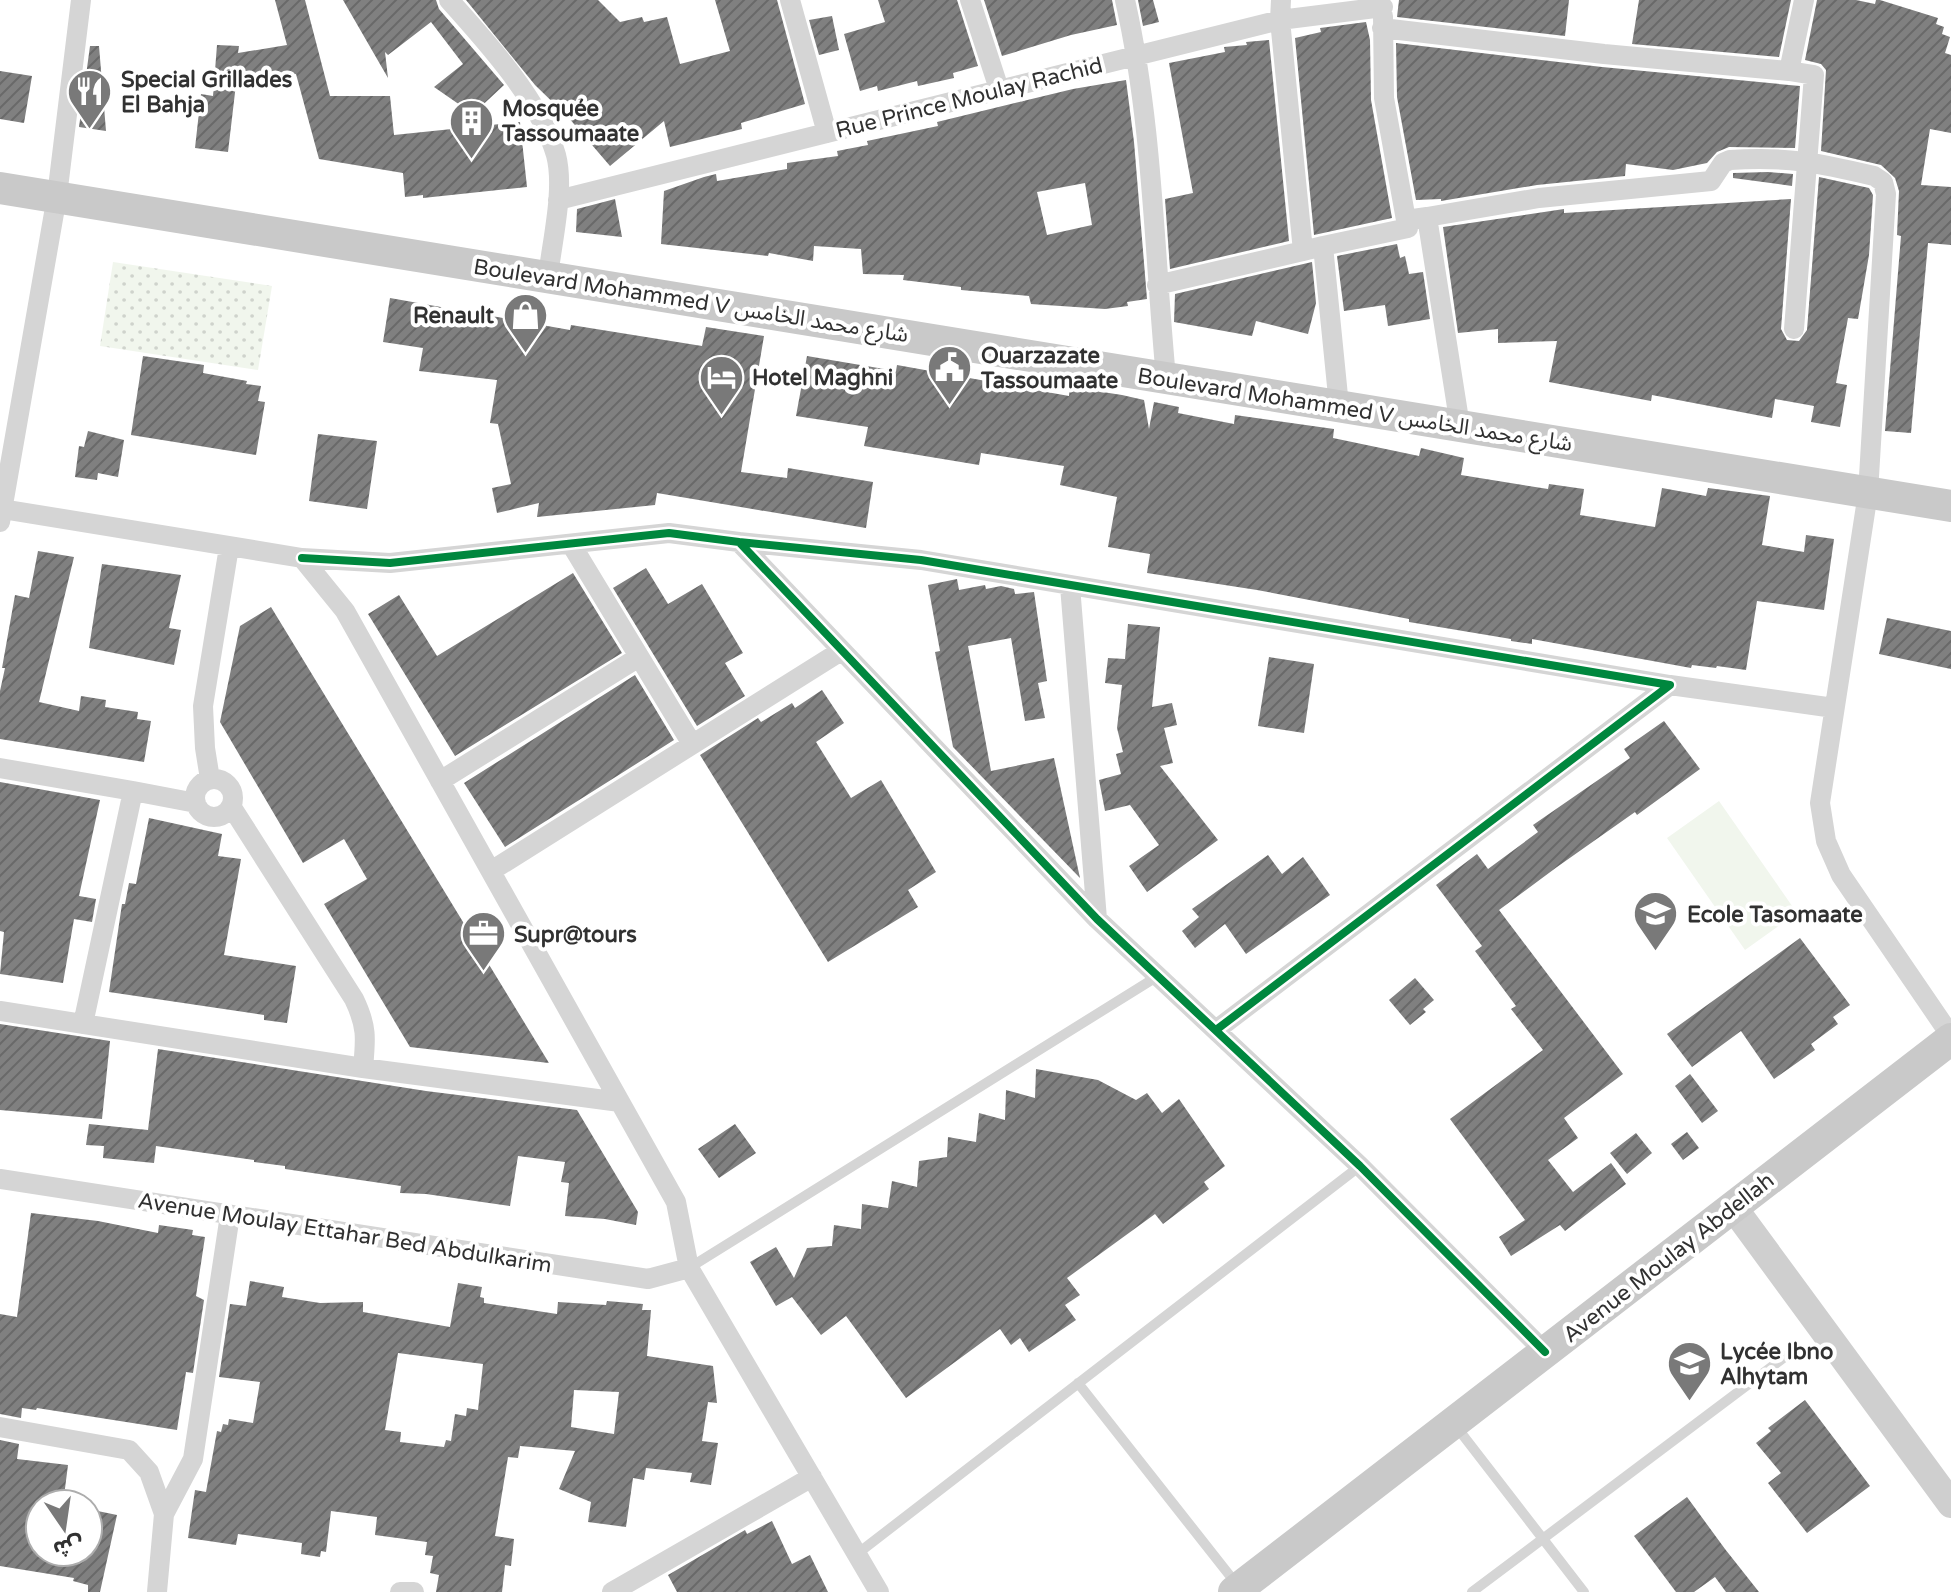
<svg xmlns="http://www.w3.org/2000/svg" width="1951" height="1592" viewBox="0 0 1951 1592" font-family="'Varela Round','Noto Sans Arabic',sans-serif">
	<style>
		.green { fill: #f1f6ed }
		.garden { fill: url(#garden-dots) }
		.building { fill: url(#building-hatch); fill-rule: evenodd }
		.lines { fill: none; stroke-linecap: round; stroke-linejoin: round }
		.lane { stroke: #d5d5d5; stroke-width: 10 }
		.street { stroke: #d5d5d5; stroke-width: 20 }
		.secondary { stroke: #cfcfcf; stroke-width: 28 }
		.primary { stroke: #c9c9c9; stroke-width: 32 }
		.cycleway-casing { stroke: #fff; stroke-width: 13 }
		.cycleway { stroke: #00873e; stroke-width: 8 }
		.labels { text-anchor: middle; stroke-width: 8; stroke-linejoin: round; paint-order: stroke }
		.poi-label { font-size: 22px; font-weight: bold; fill: #313131; stroke: #fff; text-anchor: start }
		.street-label { font-size: 22px; fill: #313131; stroke: #fff }
	</style>
	<defs>
		<pattern id="garden-dots" width="8" height="8" patternUnits="userSpaceOnUse" patternTransform="scale(2)"><rect width="8" height="8" fill="#f1f6ed"/><path d="M2 2h.1M6 6h.1" fill="none" stroke="#cfd3cc" stroke-width="1.8" stroke-linecap="round"/></pattern>
		<pattern id="building-hatch" width="6" height="6" patternUnits="userSpaceOnUse" patternTransform="scale(2)"><rect width="6" height="6" fill="#808080"/><path d="M-1 1l2-2M0 6l6-6M5 7l2-2" fill="none" stroke="#696969"/></pattern>
	</defs>
	<rect width="100%" height="100%" fill="#fff"/>
	<path class="green" d="M1719,801L1797,913L1745,950L1667,838Z"/>
	<path class="garden" d="M113,262L272,286L258,370L100,346Z"/>
	<path class="building" d="M275,0H305L330,96H390L394,135L520,122L527,187L423,198V195L405,197L403,173L319,159L296,74L236,84L228,152L195,148L201,94L213,96L217,45L239,46L238,53L287,45Z
		M343,0H436L439,9L504,85L473,114L434,87L463,64L431,22L388,55L385,52L388,78Z
		M466,0H598L620,22L642,17L644,22L667,17L680,64L730,51L715,0H777L805,104L741,123L742,129L670,147L664,121L610,166L568,117L535,85Z
		M878,0H957L978,66L953,73L954,78L918,86L917,81L878,91L877,86L860,91L844,34L885,22Z
		M984,0H1112L1117,25L1071,35L1002,56Z
		M1138,0H1153L1159,22L1143,26Z
		M1399,0H1569L1565,36L1397,17Z
		M1639,0H1791L1779,57L1632,44Z
		M1817,0H1856L1875,4L1876,0H1880L1938,18L1936,24L1944,27L1942,34L1950,37L1945,53L1951,55V133L1930,129L1921,185L1951,187V245L1928,243L1911,433L1885,431L1901,236L1897,235L1899,191L1895,178L1881,165L1821,151L1826,70L1821,64L1805,60Z
		M832,16L839,50L819,55L809,20Z
		M1366,22L1370,40L1371,100L1392,218L1314,235L1295,38L1321,32L1320,28Z
		M1269,40L1289,241L1170,269L1165,199L1193,193L1169,63L1225,52L1224,47L1247,45L1246,42Z
		M1396,43L1602,67L1800,86L1795,148L1729,147L1717,152L1707,163L1673,170L1626,164L1625,176L1537,185L1441,201V199L1416,200L1397,97Z
		M90,46H99L106,131L79,127Z
		M0,71L32,76L24,123L0,119Z
		M1126,80L1134,142L1147,299L1127,302L1128,306L1105,309L1031,304L1029,296L961,290V287L903,280L904,275L863,274L861,249L814,246L813,261L769,253L768,256L661,244L664,191L704,177L716,174L717,181L787,169V163L838,156L837,151L868,145L867,141L938,126L937,122L1073,89ZM1085,183L1092,225L1047,235L1037,192Z
		M1768,172L1793,174L1792,186L1733,178V173Z
		M1819,177L1869,188L1873,195L1869,255L1858,319L1848,318L1836,383L1847,385L1840,427L1811,422L1814,406L1775,399L1772,418L1652,395L1651,401L1549,382L1557,341L1498,343V329L1458,333L1443,227L1564,209V213L1791,199L1781,329L1787,340L1799,341L1807,330Z
		M615,199L622,237L576,232L577,209Z
		M1397,244L1400,258L1405,256L1409,274L1423,272L1430,319L1388,326L1385,305L1344,311L1337,256Z
		M1312,262L1316,303L1308,334L1256,321L1252,336L1174,322L1175,294Z
		M390,298L570,330L571,325L702,346L706,327L764,336L741,472L787,478L788,468L873,482L866,528L657,493L655,505L537,517L539,503L497,513L492,488L511,484L498,424L490,423L497,380L419,371L423,348L383,342Z
		M143,356L204,365L203,373L247,381L246,384L261,386L258,401L265,402L256,455L131,435Z
		M807,356L896,371L897,365L1069,396L1070,387L1122,395L1144,400L1149,429L1154,402L1179,407L1178,413L1234,424L1235,415L1334,429L1333,438L1419,456L1421,448L1464,458L1461,475L1548,489L1549,484L1584,489L1580,515L1655,527L1662,488L1706,496L1708,488L1770,496L1762,545L1804,552L1806,535L1834,539L1824,610L1757,601L1746,670L1717,666L1716,668L1692,665L1691,668L1532,639V644L1511,641V639L1409,622V619L1257,590L1147,573L1150,554L1108,547L1117,497L1060,485L1064,466L981,453L979,465L864,446L868,427L796,416Z
		M88,431L124,440L118,477L98,473L97,480L75,477L79,446L84,447Z
		M318,434L377,441L367,509L309,501Z
		M38,551L74,557L39,702L79,711L81,696L106,700L105,707L138,712L137,719L151,721L144,762L0,739V691L5,668H2L15,595L29,598Z
		M102,564L181,575L169,628L181,630L174,665L89,648Z
		M646,568L668,604L702,584L743,653L725,663L745,696L697,726L613,588Z
		M573,573L622,653L455,756L368,614L399,595L437,656Z
		M957,579L959,590L985,585L986,589L1001,586L1014,589L1015,594L1034,592L1047,681L1038,683L1045,718L1025,721L1011,638L968,646L991,771L1054,758L1080,878L953,747L935,652L940,651L928,585Z
		M271,607L549,1063L410,1047L324,904L367,879L344,839L303,863L220,722L240,626Z
		M1887,618L1951,631V669L1879,654Z
		M1128,624L1160,627L1152,707L1172,703L1177,725L1164,728L1173,763L1160,766L1218,840L1147,892L1129,866L1159,845L1130,805L1105,811L1099,780L1121,774L1116,754L1123,752L1117,728L1122,685L1105,683L1108,658L1125,659Z
		M1269,657L1314,664L1304,733L1258,726Z
		M635,675L674,740L505,847L464,783Z
		M822,690L844,723L816,742L851,798L881,780L936,872L908,890L918,907L828,962L700,755L758,718L761,722L792,703L795,708Z
		M1664,721L1700,769L1637,815L1635,812L1557,867L1499,910L1623,1074L1564,1118L1578,1138L1548,1160L1573,1192L1611,1163L1626,1184L1565,1231L1560,1225L1511,1256L1499,1237L1525,1220L1450,1119L1543,1050L1511,1009L1516,1006L1475,951L1482,946L1436,885L1477,854L1488,869L1538,832L1533,825L1630,758L1624,749Z
		M0,782L100,800L79,896L96,899L92,922L74,919L63,983L0,974L4,932L0,931Z
		M149,818L222,834L218,856L241,859L224,955L296,966L287,1023L264,1020V1015L109,992L122,904H125L129,883L136,884Z
		M1268,855L1282,874L1303,857L1330,895L1246,954L1225,924L1195,948L1182,931L1199,917L1192,909Z
		M1800,938L1850,1005L1833,1017L1838,1024L1811,1044L1815,1050L1774,1079L1741,1031L1692,1067L1667,1034Z
		M1415,978L1434,1000L1423,1009L1426,1012L1410,1025L1389,1000Z
		M0,1024L110,1041L102,1119L0,1110Z
		M158,1049L426,1091L577,1110L638,1212L636,1225L605,1219L565,1216L569,1183L561,1182L565,1162L518,1156L510,1206L426,1194L400,1193L401,1186L285,1169V1166L254,1162V1160L156,1146L154,1163L103,1158L104,1146L86,1145L89,1124L148,1130Z
		M1036,1069L1098,1080L1136,1100L1147,1093L1162,1113L1179,1099L1225,1166L1204,1182L1209,1189L1163,1224L1155,1214L1067,1278L1080,1295L1065,1305L1076,1320L1029,1352L1020,1338L1011,1345L1000,1329L906,1398L846,1316L821,1335L792,1297L776,1306L750,1262L776,1247L794,1278L807,1248L832,1246L834,1225L861,1229L862,1204L888,1208L892,1181L917,1187L919,1161L947,1157L948,1137L976,1142L979,1113L1005,1120L1006,1090L1035,1098Z
		M1690,1074L1718,1111L1702,1123L1675,1086Z
		M735,1124L756,1153L719,1178L698,1149Z
		M1687,1132L1699,1148L1683,1160L1671,1144Z
		M1636,1133L1652,1153L1627,1174L1610,1153Z
		M31,1213L98,1221L158,1233L159,1225L193,1230L192,1235L205,1237L196,1296L204,1300L193,1373L186,1372L177,1430L37,1408L36,1410L22,1408L21,1418L0,1414V1314L17,1317Z
		M250,1281L284,1287L282,1297L320,1303L363,1302V1312L450,1327L458,1283L482,1287L480,1297L484,1298V1303L557,1314L558,1302L606,1305L607,1301L643,1304L642,1310H651L647,1356L713,1366L717,1403L708,1402L702,1441L718,1443L711,1485L690,1482L692,1473L646,1468L644,1480L633,1478L626,1527L588,1522L591,1502L559,1489L575,1451L520,1446L518,1458L508,1457L495,1536L514,1539L511,1566L505,1565L502,1592H436L439,1575L430,1573L433,1556L425,1555L427,1542L375,1535L377,1517L331,1511L326,1552L321,1551L320,1557L301,1554L302,1543L238,1534L236,1545L188,1538L195,1490L206,1492L217,1431L221,1432L223,1424L228,1425L229,1419L253,1423L260,1382L219,1377L230,1304L246,1306ZM398,1353L483,1364L478,1410L467,1408L466,1416L455,1414L451,1441L446,1440L444,1447L400,1442L401,1432L385,1430ZM574,1390L619,1392L614,1434L571,1427Z
		M1805,1400L1870,1486L1807,1533L1768,1483L1781,1473L1756,1443L1771,1431L1768,1428Z
		M0,1440L19,1444L17,1459L68,1465L63,1504H40V1552H88V1509L117,1515L100,1592H88V1585L73,1581L74,1578L0,1566Z
		M1687,1497L1725,1549L1759,1592H1726L1715,1577L1694,1592H1676L1634,1536Z
		M772,1521L792,1564L810,1555L828,1592H677L668,1575L745,1530L747,1534Z"/>
	<g class="lines">
		<path class="lane" d="M689,1268L1158,976
			M1078,1383L1238,1586
			M1455,1425L1584,1592
			M857,1554L1360,1166
			M1472,1592L1786,1356"/>
		<path class="street" d="M449,0C486,41 541,102 556,155C565,189 552,241 548,277
			M790,0L827,133
			M970,0L999,89
			M1125,0C1153,124 1154,252 1166,378
			M1281,0L1280,20L1303,251L1323,246L1339,406
			M1383,16L1384,98L1406,220L1427,217L1460,426
			M1382,28L1604,54L1789,71L1814,75L1794,329
			M1789,71L1804,0
			M558,200L1280,20L1383,7
			M1427,217L1539,198L1711,181L1723,163L1730,160C1787,156 1819,163 1874,176L1883,182L1886,194L1868,493L1820,803L1826,841L1841,875L1951,1036
			M1323,246L1408,228L1406,220
			M1157,285L1303,251
			M2,509L302,558L345,611L676,1202L689,1268L879,1592
			M0,522L57,196L81,0
			M739,542L921,560L1670,685L1216,1030
			M571,544L692,744
			M302,558L390,563L669,533L739,542L1097,919L1360,1166L1545,1352
			M1070,586L1097,919
			M1670,685L1834,708
			M0,768L133,791
			M210,779L205,748L203,706L229,547
			M195 798a19 19 0 1 1 38 0a19 19 0 1 1-38 0Z
			M440,781L639,657
			M491,871L841,651
			M0,1011L363,1068C366,1038 367,1026 354,999L231,806
			M83,1024L133,791L196,803
			M363,1068L620,1102
			M0,1179L648,1279L689,1268
			M0,1427L129,1450L149,1472L164,1514L157,1592
			M164,1514L193,1459L230,1215
			M400,1592H414
			M612,1592L812,1477"/>
		<path class="secondary" d="M1733,1207L1951,1504"/>
		<path class="primary" d="M0,188L1951,506
			M1234,1592L1951,1039"/>
		<defs>
			<path id="cycleway" d="M739,542L921,560L1670,685L1216,1030
				M302,558L390,563L669,533L739,542L1097,919L1360,1166L1545,1352"/>
		</defs>
		<use href="#cycleway" class="cycleway-casing"/>
		<use href="#cycleway" class="cycleway"/>
	</g>
	<defs>
		<symbol id="restaurant-pin" viewBox="-11 -11 22 30"><path d="M0 17L-7.5 6A9.5 9.5 0 1 1 7.5 6Z" fill="#797979" stroke="#fff"/><path d="M-5-6h1v4h1v-4h1v4h1v-4h1v5L-1.5 .5V6h-2V.5L-5-1ZM5-6V6H3V1.5H1.5Q1.5-4 5-6Z" fill="#fff"/></symbol>
		<symbol id="building-pin" viewBox="-11 -11 22 30"><path d="M0 17L-7.5 6A9.5 9.5 0 1 1 7.5 6Z" fill="#797979" stroke="#fff"/><path d="M-4-6H4V6H1V3H-1V6H-4ZM-2.5-4.3h1.7v1.8h-1.7ZM.8-4.3h1.7v1.8H.8ZM-2.5-1h1.7V.8h-1.7ZM.8-1h1.7V.8H.8Z" fill="#fff"/></symbol>
		<symbol id="shop-pin" viewBox="-11 -11 22 30"><path d="M0 17L-7.5 6A9.5 9.5 0 1 1 7.5 6Z" fill="#797979" stroke="#fff"/><path d="M-5-2.5h2.3a2.7 3.5 0 0 1 5.4 0H5L5.5 6h-11ZM-1.5-2.5h3a1.5 2.3 0 0 0-3 0Z" fill="#fff"/></symbol>
		<symbol id="civic-pin" viewBox="-11 -11 22 30"><path d="M0 17L-7.5 6A9.5 9.5 0 1 1 7.5 6Z" fill="#797979" stroke="#fff"/><path d="M-.6-6.5H3V-4.5H.6V-3L4-1V1h2V6H-6V1h2V-1L-.6-3ZM-1.2 2.5V6h2.4V2.5Z" fill="#fff"/></symbol>
		<symbol id="hotel-pin" viewBox="-11 -11 22 30"><path d="M0 17L-7.5 6A9.5 9.5 0 1 1 7.5 6Z" fill="#797979" stroke="#fff"/><path d="M-6-4.5h1.5V1H6V5H4.5V3h-9V5H-6ZM-4 0a1.8 1.8 0 1 1 3.6 0ZM.5 0V-2.5h3Q6-2.5 6 0Z" fill="#fff"/></symbol>
		<symbol id="school-pin" viewBox="-11 -11 22 30"><path d="M0 17L-7.5 6A9.5 9.5 0 1 1 7.5 6Z" fill="#797979" stroke="#fff"/><path d="M0-5L7-2L0 1L-7-2ZM-4 1L0 2.5L4 1V4Q0 6-4 4Z" fill="#fff"/></symbol>
		<symbol id="office-pin" viewBox="-11 -11 22 30"><path d="M0 17L-7.5 6A9.5 9.5 0 1 1 7.5 6Z" fill="#797979" stroke="#fff"/><path d="M-6-3h4V-5.5h4V-3h4V5H-6ZM-1-4.5V-3h2v-1.5ZM-6 0V1H6V0Z" fill="#fff"/></symbol>
		<symbol id="university-pin" viewBox="-11 -11 22 30"><path d="M0 17L-7.5 6A9.5 9.5 0 1 1 7.5 6Z" fill="#797979" stroke="#fff"/><path d="M0-5L7-2L0 1L-7-2ZM-4 1L0 2.5L4 1V4Q0 6-4 4Z" fill="#fff"/></symbol>
	</defs>
	<g fill-rule="evenodd">
		<use href="#restaurant-pin" x="64" y="66" width="51" height="69"/>
		<use href="#building-pin" x="446" y="96" width="51" height="69"/>
		<use href="#shop-pin" x="500" y="290" width="51" height="69"/>
		<use href="#civic-pin" x="924" y="342" width="51" height="69"/>
		<use href="#hotel-pin" x="696" y="352" width="51" height="69"/>
		<use href="#school-pin" x="1630" y="888" width="51" height="69"/>
		<use href="#office-pin" x="458" y="908" width="51" height="69"/>
		<use href="#university-pin" x="1664" y="1338" width="51" height="69"/>
	</g>
	<g class="labels">
		<g class="poi-label">
			<text x="121" y="87">Special Grillades<tspan x="121" dy="25">El Bahja</tspan></text>
			<text x="502" y="116">Mosquée<tspan x="502" dy="25">Tassoumaate</tspan></text>
			<text x="494" y="323" text-anchor="end">Renault</text>
			<text x="981" y="363">Ouarzazate<tspan x="981" dy="25">Tassoumaate</tspan></text>
			<text x="752" y="385">Hotel Maghni</text>
			<text x="1687" y="922">Ecole Tasomaate</text>
			<text x="514" y="942">Supr@tours</text>
			<text x="1720" y="1359">Lycée Ibno<tspan x="1720" dy="25">Alhytam</tspan></text>
		</g>
		<g class="street-label">
			<text transform="translate(969 97) rotate(-14)" y="8">Rue Prince Moulay Rachid</text>
			<text transform="translate(691 300) rotate(9)" y="8">Boulevard Mohammed V شارع محمد الخامس</text>
			<text transform="translate(1355 409) rotate(9)" y="8">Boulevard Mohammed V شارع محمد الخامس</text>
			<text transform="translate(345 1232) rotate(9)" y="8">Avenue Moulay Ettahar Bed Abdulkarim</text>
			<text transform="translate(1668 1257) rotate(-38)" y="8">Avenue Moulay Abdellah</text>
		</g>
	</g>
	<g transform="translate(64 1528) rotate(167)"><circle r="38" fill="#ffffff" stroke="#adadad" stroke-width="2"/>
	<path d="M0-6L14 30L0 20L-14 30Z" fill="#797979"/>
	<text y="-12" font-size="22" font-weight="bold" text-anchor="middle" fill="#313131">ش</text>
	</g>
</svg>
